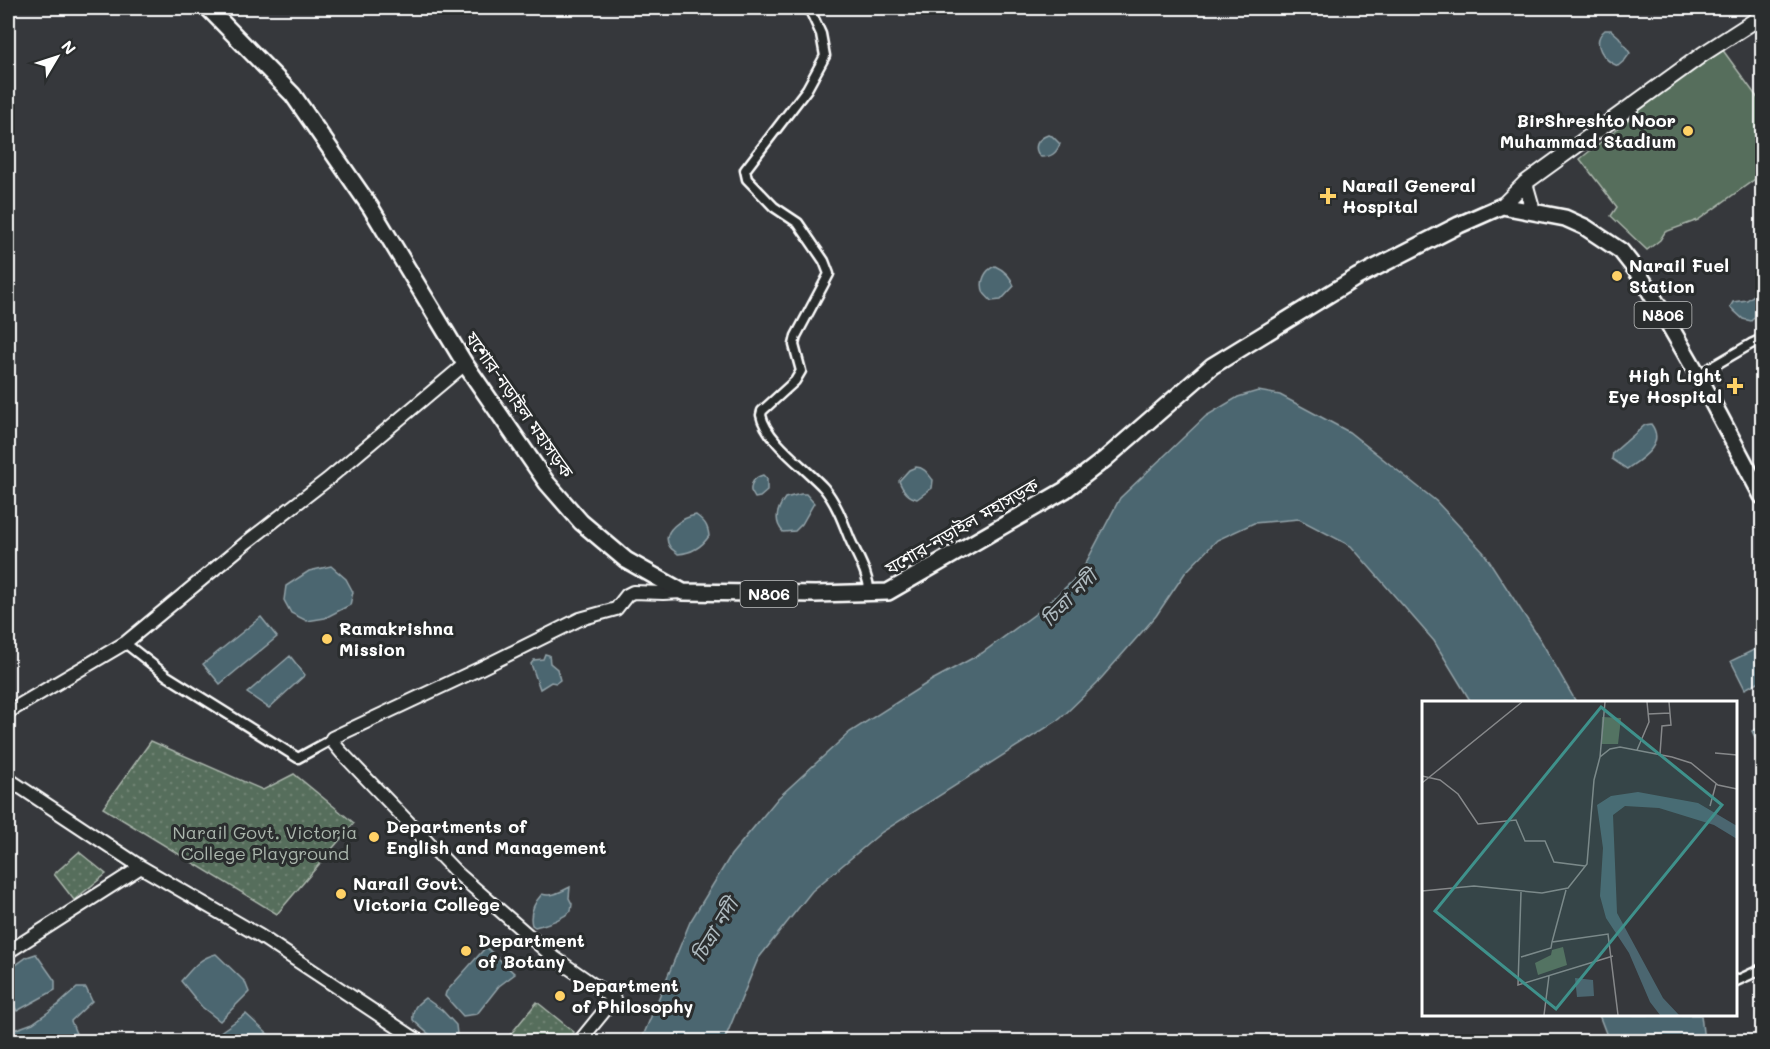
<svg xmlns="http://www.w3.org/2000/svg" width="1770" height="1049" viewBox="0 0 1770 1049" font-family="Mali,'Noto Sans Bengali',sans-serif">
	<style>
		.green { fill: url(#green-dots); stroke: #abb6ad; stroke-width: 1.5 }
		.pitch { fill: #576e5b; stroke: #abb6ad; stroke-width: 1.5 }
		.water { fill: #4b6670; stroke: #93a3a9; stroke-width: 1.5 }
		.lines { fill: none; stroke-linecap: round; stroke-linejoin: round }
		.street-casing { stroke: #fff; stroke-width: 13 }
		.secondary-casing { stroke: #fff; stroke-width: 16 }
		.primary-casing { stroke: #fff; stroke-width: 18 }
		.highway-casing { stroke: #fff; stroke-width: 20 }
		.street { stroke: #2a2d2e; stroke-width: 8 }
		.secondary { stroke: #2a2d2e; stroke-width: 12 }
		.primary { stroke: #2a2d2e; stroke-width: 14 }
		.highway { stroke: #2a2d2e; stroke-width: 15 }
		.poi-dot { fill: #ffd166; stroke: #2a2d2e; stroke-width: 2 }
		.labels { text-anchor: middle; stroke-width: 6; stroke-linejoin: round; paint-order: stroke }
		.shield { fill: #2a2d2e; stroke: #bfc0c0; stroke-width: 1.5 }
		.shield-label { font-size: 16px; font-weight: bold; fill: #fff }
		.poi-label { font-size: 18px; font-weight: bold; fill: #fff; stroke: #2a2d2e; text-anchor: start }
		.street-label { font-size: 18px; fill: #fff; stroke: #2a2d2e }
		.park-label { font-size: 18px; fill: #abb6ad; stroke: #2a2d2e }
		.water-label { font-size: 20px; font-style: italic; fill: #aebabf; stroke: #2a2d2e }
		.inset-road { fill: none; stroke: #86888a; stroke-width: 1.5 }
		.view { fill: #3f918b; fill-opacity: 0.15; stroke: #3f918b; stroke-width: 3 }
		.inset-edge { fill: none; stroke: #fff; stroke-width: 3 }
	</style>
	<defs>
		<pattern id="green-dots" width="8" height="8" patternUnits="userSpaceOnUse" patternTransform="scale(1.5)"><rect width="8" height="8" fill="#576e5b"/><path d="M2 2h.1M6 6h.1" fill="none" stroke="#708474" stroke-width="1.8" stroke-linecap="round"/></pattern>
	</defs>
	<rect width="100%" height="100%" fill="#36383c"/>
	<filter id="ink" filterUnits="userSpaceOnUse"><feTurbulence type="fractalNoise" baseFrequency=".0167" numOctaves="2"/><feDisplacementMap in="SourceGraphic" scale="12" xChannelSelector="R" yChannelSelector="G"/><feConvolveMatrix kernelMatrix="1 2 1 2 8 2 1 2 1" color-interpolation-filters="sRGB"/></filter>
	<g filter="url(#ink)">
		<path class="green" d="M151,741L263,790L294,774L354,823L277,914L103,808Z
			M79,852L106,874L74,900L54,874Z
			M537,1002L574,1032L566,1041H505Z"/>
		<path class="pitch" d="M1722,49L1762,104V174L1698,220L1665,232L1660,240L1647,250L1611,216L1617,207L1580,159L1655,98Z"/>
		<path class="water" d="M1605,30H1611L1619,37L1630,53L1625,60L1618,66C1604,61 1590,42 1605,30Z
			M1048,135L1052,136L1060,144C1056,154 1051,157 1041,157C1032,148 1037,139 1048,135Z
			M995,266C1004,270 1011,277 1014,286L1001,300L991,301C989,298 986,296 984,293C979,282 985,270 995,266Z
			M1754,295L1759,313L1751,321L1743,319L1730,307L1733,302L1747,300Z
			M1258,391L1280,395L1349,432L1436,501L1484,553L1541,641L1576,702H1471L1434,641L1351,546L1299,519L1254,523L1217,540L1185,573L1156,616L1097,683L1060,719L882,832L812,891L758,959L724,1041H641L690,922L731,855L778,798L850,732L932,680L982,653L1042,609L1080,574L1120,498L1206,416L1238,397Z
			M1651,424C1666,444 1643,458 1627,469L1612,459L1613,453L1645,425Z
			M916,467C924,467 928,474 933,480L932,488L917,499C908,497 902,489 899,481L909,470Z
			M763,475L767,479V491L760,497L755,498L751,491C750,483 755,477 763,475Z
			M801,494H806L814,503L802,524L795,531L783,532C773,521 777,509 785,498Z
			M696,515C704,521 708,525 709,536C702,547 691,553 678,554C675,551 672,550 670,547C659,531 684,517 696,515Z
			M331,566L346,579L353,592L350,605L325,618L307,621L291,613L284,600L286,586L309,571Z
			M261,617L277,637L220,684L203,664Z
			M1762,646V680L1745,689L1731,661Z
			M545,654L549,655L550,663L557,669L560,680L556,683L551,682L540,689L531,664L534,660L543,659Z
			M290,656L305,675L269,708L247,693Z
			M1762,726V751L1752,731Z
			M570,887L569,898L572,904L571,911C561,920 548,924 535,927L532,925C529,914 534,903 542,894C552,897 560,892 570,887Z
			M486,947L515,974L499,986L477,1014L463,1016L445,996L446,992Z
			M36,954L55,981V990L17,1011L8,997V971L27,957Z
			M216,954L245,982L249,992L220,1021L202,1007L181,981C192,969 199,958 216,954Z
			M77,988H86L92,1001L71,1021L79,1041H8V1032L33,1023L58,1005Z
			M425,998L442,1010L456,1025L457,1034L450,1041C434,1042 424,1030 413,1020C412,1008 416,1005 425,998Z
			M246,1014L272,1038L270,1041H209L223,1030Z
			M1599,1015H1701L1704,1041H1609Z"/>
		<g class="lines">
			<defs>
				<path id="street" d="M809,8L821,34L825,56L807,89L745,170L747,179L774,207L798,223L824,261L829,274L796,336L794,345L801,371L795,381L762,411L761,415C766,441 806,468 824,488C836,503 842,519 849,537C858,558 867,570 870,593
					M1698,375L1751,344L1762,339
					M125,643L167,676L298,758L331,740
					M1736,981L1762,969"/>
				<path id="secondary" d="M8,712L125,643L247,542L327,480L465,364
					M8,779L141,867L260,936L420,1042
					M8,952L141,867
					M579,1042L614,999L552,956L456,872L341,752L331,740L332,738L481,668L580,619L616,609L627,595L633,592L663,593L683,592"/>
				<path id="primary" d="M1525,183L1533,211
					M1502,206L1525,183L1703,54L1762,16"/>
				<path id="highway" d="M208,8L293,95L371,208L465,364L547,483L581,522L626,560L683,592L815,594L888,592L1065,490L1105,459L1212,366L1357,277L1459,225L1502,206L1565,218L1585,227L1621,251L1636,270L1649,290L1698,375L1762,496"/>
			</defs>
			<use href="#street" class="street-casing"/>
			<use href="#secondary" class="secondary-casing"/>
			<use href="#primary" class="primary-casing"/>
			<use href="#highway" class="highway-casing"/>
			<use href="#street" class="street"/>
			<use href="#secondary" class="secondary"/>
			<use href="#primary" class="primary"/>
			<use href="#highway" class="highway"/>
		</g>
	</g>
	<g class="poi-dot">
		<circle cx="1688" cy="131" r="6"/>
		<path d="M1325 187h6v6h6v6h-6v6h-6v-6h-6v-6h6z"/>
		<circle cx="1617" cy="276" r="6"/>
		<path d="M1732 377h6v6h6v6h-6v6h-6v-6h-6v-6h6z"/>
		<circle cx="327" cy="639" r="6"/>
		<circle cx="374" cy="837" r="6"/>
		<circle cx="341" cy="894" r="6"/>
		<circle cx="466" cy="951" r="6"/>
		<circle cx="560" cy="996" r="6"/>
	</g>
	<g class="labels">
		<g class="shield">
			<rect x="1634.5" y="302" width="57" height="26" rx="4.5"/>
			<rect x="740.5" y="581" width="57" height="26" rx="4.5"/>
		</g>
		<g class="shield-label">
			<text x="1663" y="321">N806</text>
			<text x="769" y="600">N806</text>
		</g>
		<g class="poi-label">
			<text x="1676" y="127" text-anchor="end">BirShreshto Noor<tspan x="1676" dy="21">Muhammad Stadium</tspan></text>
			<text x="1342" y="192">Narail General<tspan x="1342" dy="21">Hospital</tspan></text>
			<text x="1629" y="272">Narail Fuel<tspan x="1629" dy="21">Station</tspan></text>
			<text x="1722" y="382" text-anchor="end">High Light<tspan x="1722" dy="21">Eye Hospital</tspan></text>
			<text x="339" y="635">Ramakrishna<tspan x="339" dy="21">Mission</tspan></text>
			<text x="386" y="833">Departments of<tspan x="386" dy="21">English and Management</tspan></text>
			<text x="353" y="890">Narail Govt.<tspan x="353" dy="21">Victoria College</tspan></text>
			<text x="478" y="947">Department<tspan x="478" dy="21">of Botany</tspan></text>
			<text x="572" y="992">Department<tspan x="572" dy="21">of Philosophy</tspan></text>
		</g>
		<g class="street-label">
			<text transform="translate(519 405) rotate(55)" y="6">যশোর-নড়াইল মহাসড়ক</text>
			<text transform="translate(962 527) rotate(-30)" y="6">যশোর-নড়াইল মহাসড়ক</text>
		</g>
		<g class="park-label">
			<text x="265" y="839">Narail Govt. Victoria<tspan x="265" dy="21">College Playground</tspan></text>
		</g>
		<g class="water-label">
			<text transform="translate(1069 598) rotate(-46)" y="7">চিত্রা নদী</text>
			<text transform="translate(715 930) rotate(-59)" y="7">চিত্রা নদী</text>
		</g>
	</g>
	<g transform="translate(1422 701)">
		<rect width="315" height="315" fill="#36383c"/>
		<path d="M141,246L145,264L116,274L113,262L129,254L130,249Z" fill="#576e5b"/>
		<path d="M180,16L199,17L196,43H179Z" fill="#576e5b"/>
		<path d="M216,91L276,102L315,125V138L292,124L237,107L203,105L191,114L195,212L241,297L257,314H238L228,301L207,252L184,217L178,195L181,147L175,104L189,95ZM153,277L171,279L172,295L155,296Z" fill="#4b6670"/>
		<path class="inset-road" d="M226,13L248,12M215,49L227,21L225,1M293,52L315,54M238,53L240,25L249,24L247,1M178,56L183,1M0,75L18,79L36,93L56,123L94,119L103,140H123L132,161L163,165M0,82L100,1M288,105L294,83M144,189L130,241L186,233L196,314M0,190L52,185L120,192L146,187L165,163L172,79L178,56L188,48L198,46L250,56L269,62L296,84L315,88M99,191L96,284L191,255M99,256L129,247L130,241M122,314L127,275"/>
		<path class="view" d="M179,6L300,104L134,308L13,210Z"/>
		<rect width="315" height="315" class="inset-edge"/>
	</g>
	<rect width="1770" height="1049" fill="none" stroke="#2a2d2e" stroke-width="30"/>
	<rect x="15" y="15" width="1740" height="1019" fill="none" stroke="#fff" stroke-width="2" filter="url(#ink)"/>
	<g transform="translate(57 57) rotate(51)" stroke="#2a2d2e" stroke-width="4.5" paint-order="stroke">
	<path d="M0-4.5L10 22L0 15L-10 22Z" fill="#ffffff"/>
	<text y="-9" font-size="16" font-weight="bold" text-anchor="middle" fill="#ffffff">N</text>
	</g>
</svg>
